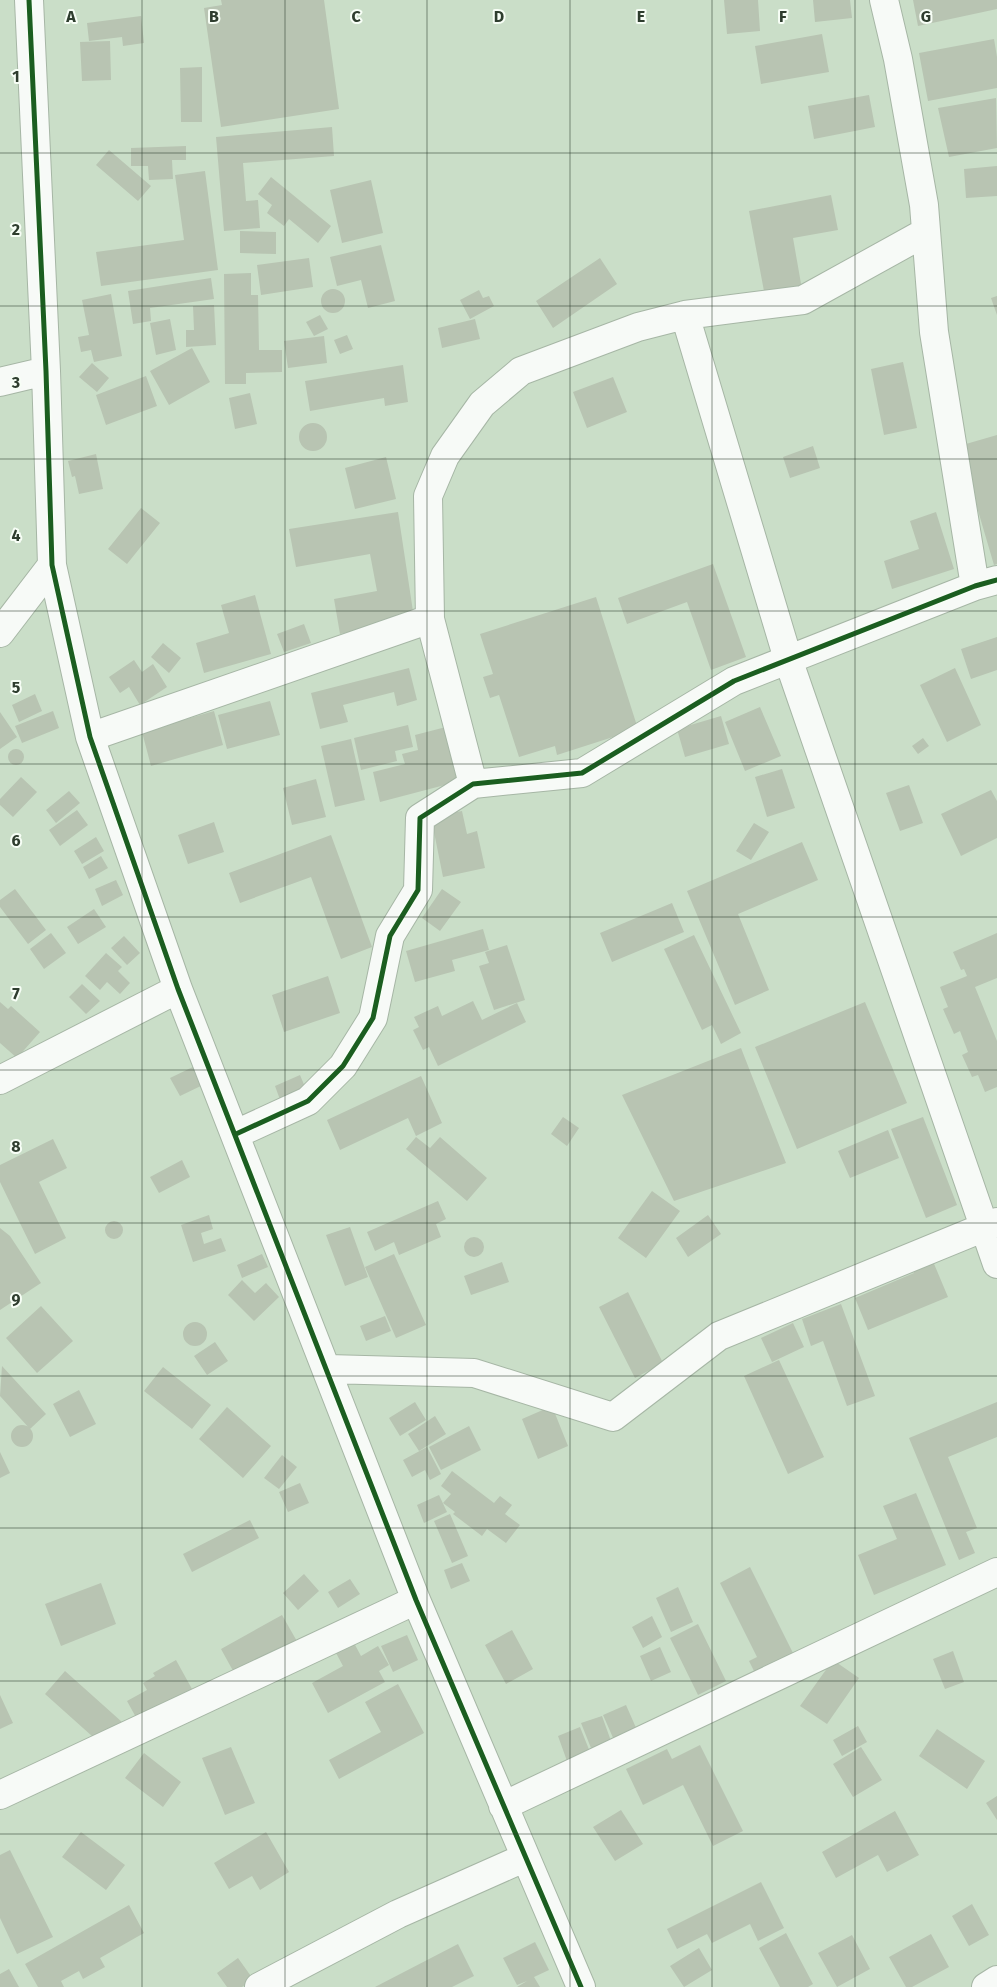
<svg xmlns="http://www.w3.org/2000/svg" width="997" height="1987" viewBox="0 0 997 1987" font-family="'Fira Sans',sans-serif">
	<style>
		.building { fill: #b8c4b2 }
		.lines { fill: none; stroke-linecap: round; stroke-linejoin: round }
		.minor-casing { stroke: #a6b6a5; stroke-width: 30 }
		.tertiary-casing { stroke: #a6b6a5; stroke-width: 30 }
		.minor { stroke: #f7faf7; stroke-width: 28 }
		.tertiary { stroke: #f7faf7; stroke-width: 28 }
		.cycleway-casing { stroke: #f7fef6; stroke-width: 8 }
		.cycleway { stroke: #1b5e20; stroke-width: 5 }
		.grid { fill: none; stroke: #2e3d2e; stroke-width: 1; stroke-opacity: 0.55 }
		.grid-label { font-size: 16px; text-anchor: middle; font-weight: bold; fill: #2e3d2e; stroke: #f7fef6; stroke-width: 4; stroke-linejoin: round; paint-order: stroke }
	</style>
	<rect width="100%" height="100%" fill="#cadec8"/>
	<path class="building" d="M221,0H324L339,109L221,127L204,8L222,5Z
		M724,0H758L760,31L727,34Z
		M813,0H850L852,18L815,22Z
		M913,0H997V9L918,26Z
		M141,16L144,43L123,46L122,37L89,41L87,23Z
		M822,34L829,72L761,84L755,46Z
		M994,39L997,57V88L928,101L919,53Z
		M110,41L111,80L82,81L80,42Z
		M202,67V122H181L180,68Z
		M869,95L875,127L814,139L808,106Z
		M996,98L997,148L949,157L938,108Z
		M332,127L334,156L243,163L246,201L258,200L260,228L224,231L216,137Z
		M186,146V160H172L173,179L149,180L148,166H131V148Z
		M109,150L151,186L138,201L96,165Z
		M997,166V196L966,198L964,169Z
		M205,171L218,270L101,286L96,252L184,240L175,175Z
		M271,177L331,226L318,243L289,219L284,226L267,213L272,205L258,194Z
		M371,180L383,233L342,243L330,190Z
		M831,195L838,230L793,238L803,295L766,302L749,211Z
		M240,231L276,232V254L240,253Z
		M381,245L395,301L368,308L361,280L337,286L330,257Z
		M309,258L313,287L261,295L257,265Z
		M600,258L617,284L553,328L536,301Z
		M251,273V295H258L259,350H282V372L246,373V384H225L224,274Z
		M211,278L214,299L150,308L151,321L133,324L128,291Z
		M321 301a12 12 0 1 1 24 0a12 12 0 1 1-24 0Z
		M479,290L483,298L489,296L494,306L470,319L460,300Z
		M111,294L122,356L94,362L91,350L81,352L78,337L89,335L82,300Z
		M997,296V315L991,298Z
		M214,305L216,345L186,347V330H194L193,306Z
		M320,315L328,329L314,336L306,322Z
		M170,319L176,350L156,355L150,323Z
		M475,319L480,339L442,348L438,328Z
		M347,335L353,349L340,354L334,340Z
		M324,336L327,363L288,368L284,341Z
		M192,348L210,382L169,405L150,371Z
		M903,362L917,428L884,435L871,369Z
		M92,363L109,378L97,392L79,377Z
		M403,365L408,402L385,406L384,398L310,411L305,381Z
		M146,376L157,406L106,425L96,395Z
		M613,377L627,412L587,428L573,392Z
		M250,393L257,424L235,429L229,398Z
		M299 437a14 14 0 1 1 28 0a14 14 0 1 1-28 0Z
		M997,435V564L994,565L959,446Z
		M813,446L820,468L790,478L783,457Z
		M96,454L103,489L79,494L75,476L72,477L68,461Z
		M386,457L396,499L355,509L345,468Z
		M141,508L160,523L127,564L108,549Z
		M398,512L414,618L340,634L334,599L377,591L370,554L296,567L289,529Z
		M936,512L954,569L892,589L884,561L919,549L910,521Z
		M713,564L746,657L711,670L687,602L627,624L618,598Z
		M255,595L271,654L204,673L196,643L229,633L221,605Z
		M596,597L638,729L557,755L555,746L519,757L499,695L490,698L483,677L493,674L480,634Z
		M304,624L311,643L284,652L277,634Z
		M997,637V670L971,679L961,649Z
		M163,643L181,658L169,673L151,657Z
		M134,660L142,672L153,664L167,687L140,705L129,687L120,693L109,677Z
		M409,668L417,700L397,706L394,692L343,705L348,722L320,729L311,693Z
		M955,668L981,725L947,742L920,685Z
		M35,694L42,711L19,722L12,705Z
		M270,701L280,735L227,749L218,715Z
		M760,707L781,756L745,771L725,722Z
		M53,711L59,728L22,743L15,726Z
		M214,711L223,745L151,766L142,732Z
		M0,712L17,737L0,749Z
		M721,716L729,744L685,757L677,729Z
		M408,725L413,747L395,751L397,761L361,770L354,738Z
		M446,727L460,781L380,802L373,772L405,764L402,754L418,750L415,735Z
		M923,738L929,746L918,754L912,746Z
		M351,739L365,800L335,807L321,746Z
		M8 757a8 8 0 1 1 16 0a8 8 0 1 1-16 0Z
		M782,769L795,808L767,817L755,777Z
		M21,777L37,792L13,817L0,805V799Z
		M316,779L326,817L292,825L283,788Z
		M909,785L923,823L900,831L886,793Z
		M991,790L997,801V838L961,856L941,814Z
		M69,791L80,803L56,823L46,810Z
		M77,810L88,825L60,846L49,830Z
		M462,811L467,834L477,831L485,868L443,877L431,817Z
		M214,822L224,852L188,864L178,835Z
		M754,823L769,832L751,860L736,851Z
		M331,835L372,947L341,959L311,877L240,903L229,873Z
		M96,837L104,851L82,864L74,851Z
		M802,842L818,880L738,914L769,990L735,1005L687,891Z
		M101,856L108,868L89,879L83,867Z
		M116,880L123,895L102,906L95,889Z
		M15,889L46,930L28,944L0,907V900Z
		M442,889L461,902L440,931L422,918Z
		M672,903L684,932L612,962L600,933Z
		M94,909L106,927L78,944L67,927Z
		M483,929L489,950L452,960L455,971L415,982L406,951Z
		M51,933L66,953L44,969L30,949Z
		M997,933V978L975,987L997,1041V1087L985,1092L978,1075L972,1077L962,1055L968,1052L960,1031L954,1034L943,1009L948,1007L940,987L967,976L964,969L961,970L953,952Z
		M694,935L741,1033L721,1044L712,1025L702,1030L664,949Z
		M124,936L140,953L127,965L111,948Z
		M507,945L525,1000L494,1010L479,966L489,963L485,952Z
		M106,953L122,967L118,971L130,983L120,994L107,982L100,990L85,976Z
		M328,976L340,1013L284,1032L272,995Z
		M82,984L100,1001L86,1014L69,997Z
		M473,1001L482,1020L517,1003L526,1022L438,1066L429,1047L423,1050L413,1030L419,1027L414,1017L438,1006L442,1016Z
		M0,1002L8,1009L11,1006L40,1032L17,1058L0,1043Z
		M865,1002L907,1103L797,1149L755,1047Z
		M741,1048L786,1163L674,1201L622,1095Z
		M197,1065L207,1083L180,1096L170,1078Z
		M300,1075L308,1094L282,1105L275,1086Z
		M421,1076L442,1123L416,1136L408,1118L340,1150L327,1120Z
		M563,1117L579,1128L567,1146L551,1134Z
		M923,1117L957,1205L926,1218L891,1129Z
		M888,1130L899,1158L850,1178L838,1151Z
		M416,1137L430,1148L440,1137L487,1178L467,1201L406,1149Z
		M53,1139L67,1168L39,1182L66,1238L35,1254L0,1182V1165Z
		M182,1160L190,1177L159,1193L150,1177Z
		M652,1191L680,1211L646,1258L618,1238Z
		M438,1201L446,1219L436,1224L441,1237L399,1255L394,1242L375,1251L367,1232Z
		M209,1215L213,1229L201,1233L204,1244L221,1238L226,1251L193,1262L181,1225Z
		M708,1215L721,1234L688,1257L676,1238Z
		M105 1230a9 9 0 1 1 18 0a9 9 0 1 1-18 0Z
		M350,1227L368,1277L345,1286L326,1235Z
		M0,1228L10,1236L41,1283L0,1310Z
		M464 1247a10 10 0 1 1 20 0a10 10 0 1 1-20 0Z
		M262,1254L268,1267L242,1278L237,1265Z
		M394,1254L426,1325L396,1338L365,1267Z
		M932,1259L948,1297L868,1330L855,1298L914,1273L912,1267Z
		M502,1262L509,1282L471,1295L464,1276Z
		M242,1280L255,1293L266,1283L279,1297L254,1321L228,1295Z
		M628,1292L663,1363L635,1378L599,1307Z
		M841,1304L875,1396L847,1406L823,1341L811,1346L802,1319Z
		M41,1306L73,1341L37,1373L6,1338Z
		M385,1316L391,1331L366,1341L360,1326Z
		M183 1334a12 12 0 1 1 24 0a12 12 0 1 1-24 0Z
		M793,1323L804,1347L772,1362L761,1338Z
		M215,1342L228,1361L207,1375L194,1356Z
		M779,1360L824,1457L788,1474L744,1376Z
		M2,1366L46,1414L30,1429L0,1396Z
		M163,1367L211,1405L192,1429L144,1391Z
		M79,1390L96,1424L70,1437L53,1404Z
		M415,1402L426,1420L400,1436L389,1418Z
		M997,1402V1437L948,1457L977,1528L966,1532L975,1553L959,1560L909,1438Z
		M552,1406L568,1446L538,1459L522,1419Z
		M227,1407L271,1446L243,1478L199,1439Z
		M435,1416L446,1434L419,1451L408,1434Z
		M11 1436a11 11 0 1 1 22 0a11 11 0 1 1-22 0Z
		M469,1426L481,1450L441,1470L429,1447Z
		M427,1447L441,1474L430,1480L425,1470L412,1477L403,1460Z
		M0,1452L10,1473L0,1478Z
		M282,1455L297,1467L279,1489L264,1478Z
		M452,1471L494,1503L500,1496L512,1505L505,1514L520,1525L506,1543L487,1529L482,1536L453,1514L455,1512L443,1503L451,1494L441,1486Z
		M300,1483L309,1503L288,1512L279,1492Z
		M916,1493L946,1565L874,1595L858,1555L897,1539L883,1506Z
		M439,1495L447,1512L424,1523L417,1505Z
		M450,1514L468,1556L452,1563L434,1521Z
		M250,1520L259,1538L192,1572L183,1554Z
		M462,1563L470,1581L451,1589L444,1570Z
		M750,1567L798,1663L760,1683L749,1661L757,1657L720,1583Z
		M304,1574L319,1591L298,1610L283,1593Z
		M350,1579L360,1594L338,1608L328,1592Z
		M101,1583L116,1624L61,1646L45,1604Z
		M678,1587L693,1622L671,1632L656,1598Z
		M282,1615L298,1643L237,1678L221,1649Z
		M652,1616L662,1637L643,1648L632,1627Z
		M698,1624L726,1681L698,1695L670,1638Z
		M512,1630L533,1669L506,1684L485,1645Z
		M407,1635L418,1660L393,1672L381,1646Z
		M354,1643L361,1656L378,1646L389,1665L379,1671L385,1682L328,1713L312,1683L343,1666L336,1653Z
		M660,1647L671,1672L651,1681L640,1656Z
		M953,1651L964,1682L945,1689L933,1659Z
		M176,1660L192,1689L138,1721L127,1701L147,1690L143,1683L155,1676L153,1673Z
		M833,1660L859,1678L827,1724L800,1706Z
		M65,1671L122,1722L102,1745L45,1694Z
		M398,1684L424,1733L339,1779L329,1760L381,1732L365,1702Z
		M0,1695L13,1723L0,1729Z
		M626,1705L637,1730L614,1740L603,1715Z
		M602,1716L611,1741L591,1748L581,1723Z
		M858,1726L867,1742L842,1756L833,1740Z
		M580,1727L590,1752L567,1761L558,1736Z
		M937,1729L985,1761L967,1789L919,1756Z
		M700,1745L743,1831L713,1846L683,1785L643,1805L626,1769L667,1749L672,1759Z
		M231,1747L255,1803L225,1815L202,1758Z
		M861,1747L882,1780L853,1797L833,1764Z
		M144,1753L181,1782L163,1807L125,1778Z
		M997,1796V1820L986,1803Z
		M621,1810L643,1844L615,1861L593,1827Z
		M895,1811L919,1855L887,1872L878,1855L836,1878L822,1852Z
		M81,1832L125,1865L106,1890L62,1857Z
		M266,1832L289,1872L260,1890L252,1876L229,1889L214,1863Z
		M10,1850L53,1937L17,1954L0,1918V1855Z
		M761,1882L784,1928L758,1941L750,1924L712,1943L707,1934L677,1949L667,1929Z
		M972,1904L989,1935L969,1946L952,1916Z
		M129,1905L144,1933L100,1958L105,1967L83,1979L79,1971L61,1981L64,1987H38L25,1964Z
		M786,1933L813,1984L808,1987H780L759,1948Z
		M931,1934L949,1967L912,1987H906L889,1957Z
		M852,1935L870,1969L837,1987L818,1953Z
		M535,1942L549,1970L534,1977L540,1987H517L527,1981L517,1985L503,1958Z
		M458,1944L474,1976L452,1987H375Z
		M699,1948L712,1970L684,1987L670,1966Z
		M238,1958L253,1979L242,1987H227L217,1973Z
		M9,1969L19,1987H0V1974Z"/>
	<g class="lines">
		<defs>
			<path id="minor" d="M29,0L46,371L52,565L90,737L178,989L416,1600L581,1987
				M884,0L898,59L924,205L934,332L975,586
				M685,315L788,659L997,1264
				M0,382L46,371
				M0,633L52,565
				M90,737L430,619
				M473,784L430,619L428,496L445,456L482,404L521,371L638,327L685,315L803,300L926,232
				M0,1080L178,989
				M236,1134L308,1101L343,1066L373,1018L390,936L418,890L420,818L473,784L582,773L734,681L975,586L997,580
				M328,1369L474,1373L613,1417L719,1336L997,1222
				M0,1795L416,1600
				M503,1806L997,1572
				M259,1987L398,1914L524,1858"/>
			<path id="tertiary" d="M986,1987L997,1980"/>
		</defs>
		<use href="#minor" class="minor-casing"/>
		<use href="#tertiary" class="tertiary-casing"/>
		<use href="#minor" class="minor"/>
		<use href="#tertiary" class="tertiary"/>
		<defs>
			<path id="cycleway" d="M29,0L46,371L52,565L90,737L178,989L416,1600L581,1987
				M236,1134L308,1101L343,1066L373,1018L390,936L418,890L420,818L473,784L582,773L734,681L975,586L997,580"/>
		</defs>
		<use href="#cycleway" class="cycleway-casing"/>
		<use href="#cycleway" class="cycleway"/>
	</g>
	<path class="grid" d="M142,0V1987M285,0V1987M427,0V1987M570,0V1987M712,0V1987M855,0V1987M0,153H997M0,306H997M0,459H997M0,611H997M0,764H997M0,917H997M0,1070H997M0,1223H997M0,1376H997M0,1528H997M0,1681H997M0,1834H997"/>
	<g class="grid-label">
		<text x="71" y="22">A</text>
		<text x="214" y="22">B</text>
		<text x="356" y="22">C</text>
		<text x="499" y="22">D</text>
		<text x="641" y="22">E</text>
		<text x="783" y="22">F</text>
		<text x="926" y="22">G</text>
		<text x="16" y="82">1</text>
		<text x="16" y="235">2</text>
		<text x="16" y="388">3</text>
		<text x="16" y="541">4</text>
		<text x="16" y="693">5</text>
		<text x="16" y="846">6</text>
		<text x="16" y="999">7</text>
		<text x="16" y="1152">8</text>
		<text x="16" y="1305">9</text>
	</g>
</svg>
